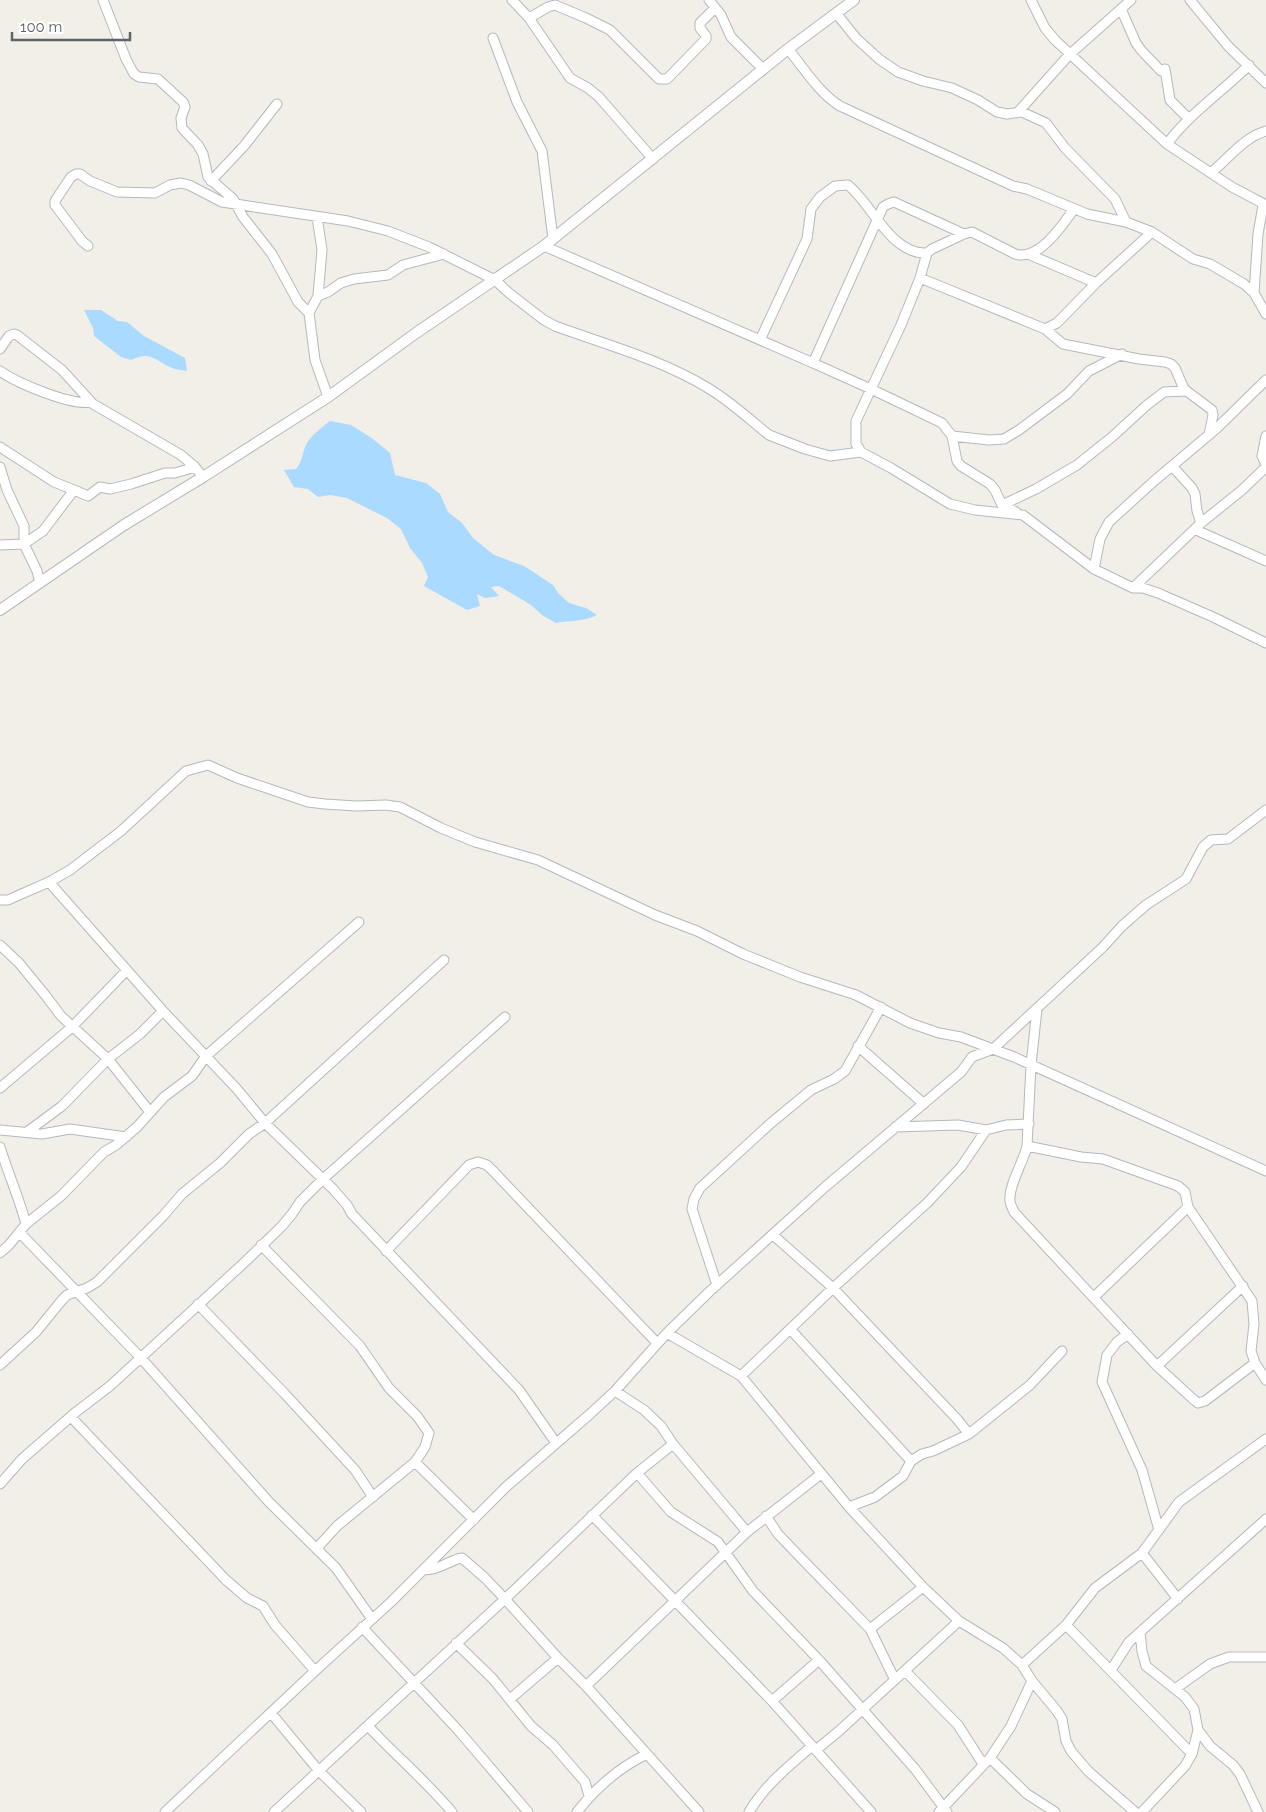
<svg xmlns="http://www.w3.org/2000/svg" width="1266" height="1812" viewBox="0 0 1266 1812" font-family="Raleway,sans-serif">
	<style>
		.water { fill: #aadaff }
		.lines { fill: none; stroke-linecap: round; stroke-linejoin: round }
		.minor-casing { stroke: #b5b8bc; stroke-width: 11 }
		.tertiary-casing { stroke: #b5b8bc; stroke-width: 12 }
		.minor { stroke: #fff; stroke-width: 9 }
		.tertiary { stroke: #fff; stroke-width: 10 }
	</style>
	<rect width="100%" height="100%" fill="#f1efe8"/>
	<path class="water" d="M84,310H101L118,321L127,322L144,336L185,358L187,371C183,370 179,370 175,369C157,363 152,349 131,360L121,357L94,336L93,328Z
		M330,421L351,425L373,439L390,453L395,475L426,483L440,494L448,512L462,523L473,538L494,555L524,566L553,585L559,594L569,603L586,608L597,615C583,622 572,620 556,623L542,615L531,605L516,596L499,586L491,587L499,596L485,598L477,594L480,606L467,610L424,586L428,577L422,563L410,548L401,529L387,518L347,498L330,495L318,497L308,489L294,487L284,470L296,469C303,461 302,452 307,443C313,434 322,427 330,421Z"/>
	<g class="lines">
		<defs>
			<path id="minor" d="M103,0L126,59L134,74L139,77L158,79L183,102L185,107L181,118L182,128L198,145L203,154L208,177L233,199L243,217L272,254L298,302L309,313L315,360L328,397
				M512,0L529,18L570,78L588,88L599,97L653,159
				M709,0L721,15L731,37L763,69
				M1031,0L1045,28L1055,40L1167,144L1232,187L1266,205
				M1190,0L1228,46L1266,83
				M1121,9L1136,43L1141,50L1161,71
				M836,13L856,38L879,59L898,72L923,81L952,88L978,100L997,112L1007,114L1022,112L1046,123L1065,148L1115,199L1126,222
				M529,18L548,7L555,5L586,18L610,30L659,79H667L706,39V36L700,28V23L715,8
				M493,38L517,102L542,151L553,239
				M788,49C804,68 818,92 840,106L1013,186L1027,189L1087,214L1126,222L1152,232L1193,259L1210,264L1244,284L1254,293L1266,314
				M1165,69L1170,100L1188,118
				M1018,112L1069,55L1131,0
				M1167,144C1190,113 1222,92 1249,65
				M1212,172C1229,158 1244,137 1266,131
				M211,181L244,146L277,104
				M1074,209C1062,226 1039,261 1015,254L972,232L964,234L932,249L927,253L920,278L901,325L856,421V444L861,452L891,468L950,504L975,510L1023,515L1094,569L1133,588H1143L1158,593L1213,617L1266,643
				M964,234L894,202L888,204L883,207L813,363L871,389L942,423L952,436L957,461L961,466L990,484L995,490L1002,505L1016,512
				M88,246L82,241L55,205V201L71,177L76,174H80L90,181L117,192L155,193L170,185L181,183L189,185L222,202L348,221L388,231L429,247L495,280L509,293L544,320L555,326C607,345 660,359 708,388C730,401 749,419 769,435L805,449L830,456L861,452
				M544,246L813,363
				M1028,254L1096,283
				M920,278L1045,329L1057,323L1096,283L1152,232
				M1254,293L1258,234L1263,205
				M318,296L328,292L341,283L354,279L388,275L403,265L444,254
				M309,313L318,296L322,250L317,217
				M1045,329L1063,344L1139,359L1165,362L1171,364L1175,368L1184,389L1212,410L1213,415L1209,435
				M760,340L807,239L811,209L820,197L835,186L848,185C872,204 891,255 927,253
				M0,349L9,336L14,334L17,335L62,370L93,404L181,455L195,467L203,477
				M0,371C17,383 71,406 91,402
				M952,436L989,440L1004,439L1019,430L1067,394L1089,371L1122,354
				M1266,436L1262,456L1266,465
				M0,447L54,482L74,490L43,531L24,544L0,545
				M1172,466L1192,488L1195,494L1197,511L1201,523
				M0,467L7,490L24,526V544L37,571L40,583
				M74,490L88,496L100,487L110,489L131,484L165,473H175L195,467
				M1002,505L1036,489L1077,465L1112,437L1147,405L1164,392L1186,391
				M1196,530L1266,561
				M1094,569L1100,539L1109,522L1153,482L1217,428L1266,380
				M1133,588L1201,523L1242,490L1266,467
				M49,882L163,1011L236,1088L265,1123L333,1189L347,1205L352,1214L519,1390L556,1443
				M0,900H8L26,892L49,882L70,870L121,831L186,771L208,765L237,778L308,802L325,804L356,806L386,805L400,807L441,828L475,842L538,860L655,915L697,931L743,954L800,977L856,995L910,1023L939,1033L961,1037L1014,1057L1266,1171
				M0,945L19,963L46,996L61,1016L108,1059L150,1112
				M1037,1009L1031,1065L1027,1146C1024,1161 1008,1186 1010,1201C1010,1204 1013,1209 1014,1212L1157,1366L1193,1399L1198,1403L1205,1401L1255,1363
				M858,1046L924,1104
				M0,1088L72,1027L127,970
				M895,1127L958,1125L986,1130L1006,1125L1029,1124
				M0,1130L42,1134L70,1129L126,1137
				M27,1132L62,1106L108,1059L140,1034L163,1011
				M1027,1146L1081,1157L1103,1159L1178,1186L1185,1192L1188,1207L1252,1301L1254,1324L1251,1351L1255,1363L1266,1380
				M0,1147C8,1173 19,1198 26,1224
				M20,1233L141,1358L269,1502L336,1568L372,1619
				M773,1235L833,1288L957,1419L969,1434
				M261,1245L360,1346L389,1388L417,1416L429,1433L425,1447L415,1462L337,1526L317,1548
				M386,1251L469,1165L478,1162L487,1165L494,1172L657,1343
				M0,1253L9,1245L26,1224L61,1196L104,1152L116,1145L137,1127L164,1097L192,1076L206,1056L359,922
				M717,1285L692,1209L694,1199L700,1188L771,1123L811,1090L834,1079L845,1071L881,1007
				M1094,1297L1188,1207
				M198,1304L284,1393L355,1470L373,1497
				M791,1330L911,1461
				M667,1333L741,1376L849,1507L923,1587L959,1621L1003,1648L1022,1665L1032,1681L1057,1711L1062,1719L1066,1741L1071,1751L1088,1771L1135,1812
				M1128,1334L1117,1342L1107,1355L1102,1382L1142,1470L1159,1530
				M0,1365L36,1332L62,1300L67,1295L87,1288L97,1282L163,1216L182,1194L220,1163L249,1134L265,1123L444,960
				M1157,1366L1243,1286
				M741,1376L833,1288L927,1203L961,1167L986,1130
				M615,1391L644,1410L661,1426L673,1444L747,1532
				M71,1417L226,1580L247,1598L263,1606L275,1625L315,1671
				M673,1444L637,1473L505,1599L558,1658L586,1686L699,1812
				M415,1462L474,1520
				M637,1473L671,1512L718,1542L753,1591L819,1660L915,1769L947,1812
				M0,1484L22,1459L76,1412L110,1386L246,1261L282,1226L292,1214L300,1202L323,1179L505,1017
				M849,1507L875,1497L903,1476L911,1461L922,1454L933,1451L969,1434L1030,1385L1062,1351
				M592,1515L772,1701L871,1812
				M766,1516L778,1534L798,1555L870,1629L895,1680
				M1142,1553L1178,1599
				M1066,1625L1192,1754
				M362,1627L458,1730L528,1812
				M870,1629L923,1587
				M1140,1633L1142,1651L1146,1666L1185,1697L1194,1709L1198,1730L1210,1746L1233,1765L1240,1774L1258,1812
				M456,1643L493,1679L531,1726L553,1745L585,1782L589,1796
				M1022,1665L1066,1625L1095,1588L1142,1553L1179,1502L1266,1439
				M1111,1670L1129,1642L1266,1519
				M905,1671L958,1725L983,1764
				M586,1686L747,1532L821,1474
				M1175,1689L1210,1664L1229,1657H1266
				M510,1699L558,1658
				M772,1701L819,1660
				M271,1713L319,1771L361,1812
				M368,1726C395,1755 426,1781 452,1812
				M816,1750L839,1731L959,1621
				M990,1758L1027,1794L1055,1812
				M165,1812L315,1671L391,1602L507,1486L590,1414L615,1391L667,1333L709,1292L825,1187L961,1072L972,1057L993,1049L1103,947L1122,926L1146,905L1186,879L1203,847L1211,840L1228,839L1266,810
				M274,1812L505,1599L485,1578L462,1558C451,1559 441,1570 424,1570
				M577,1812C595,1789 620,1767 647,1754
				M749,1812C765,1785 789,1766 812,1746
				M939,1812L990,1758L1011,1726L1032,1681
				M1142,1812L1185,1766L1192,1754L1198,1730"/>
			<path id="tertiary" d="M0,610L124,525L203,477L328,397L416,333L544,246L788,49L854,0"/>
		</defs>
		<use href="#minor" class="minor-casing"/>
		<use href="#tertiary" class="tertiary-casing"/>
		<use href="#minor" class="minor"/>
		<use href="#tertiary" class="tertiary"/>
	</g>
	<path d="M12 32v8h118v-8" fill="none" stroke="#5f6368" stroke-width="2.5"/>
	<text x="20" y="32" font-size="15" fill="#5f6368" stroke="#ffffff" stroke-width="4" paint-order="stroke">100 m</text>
</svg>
